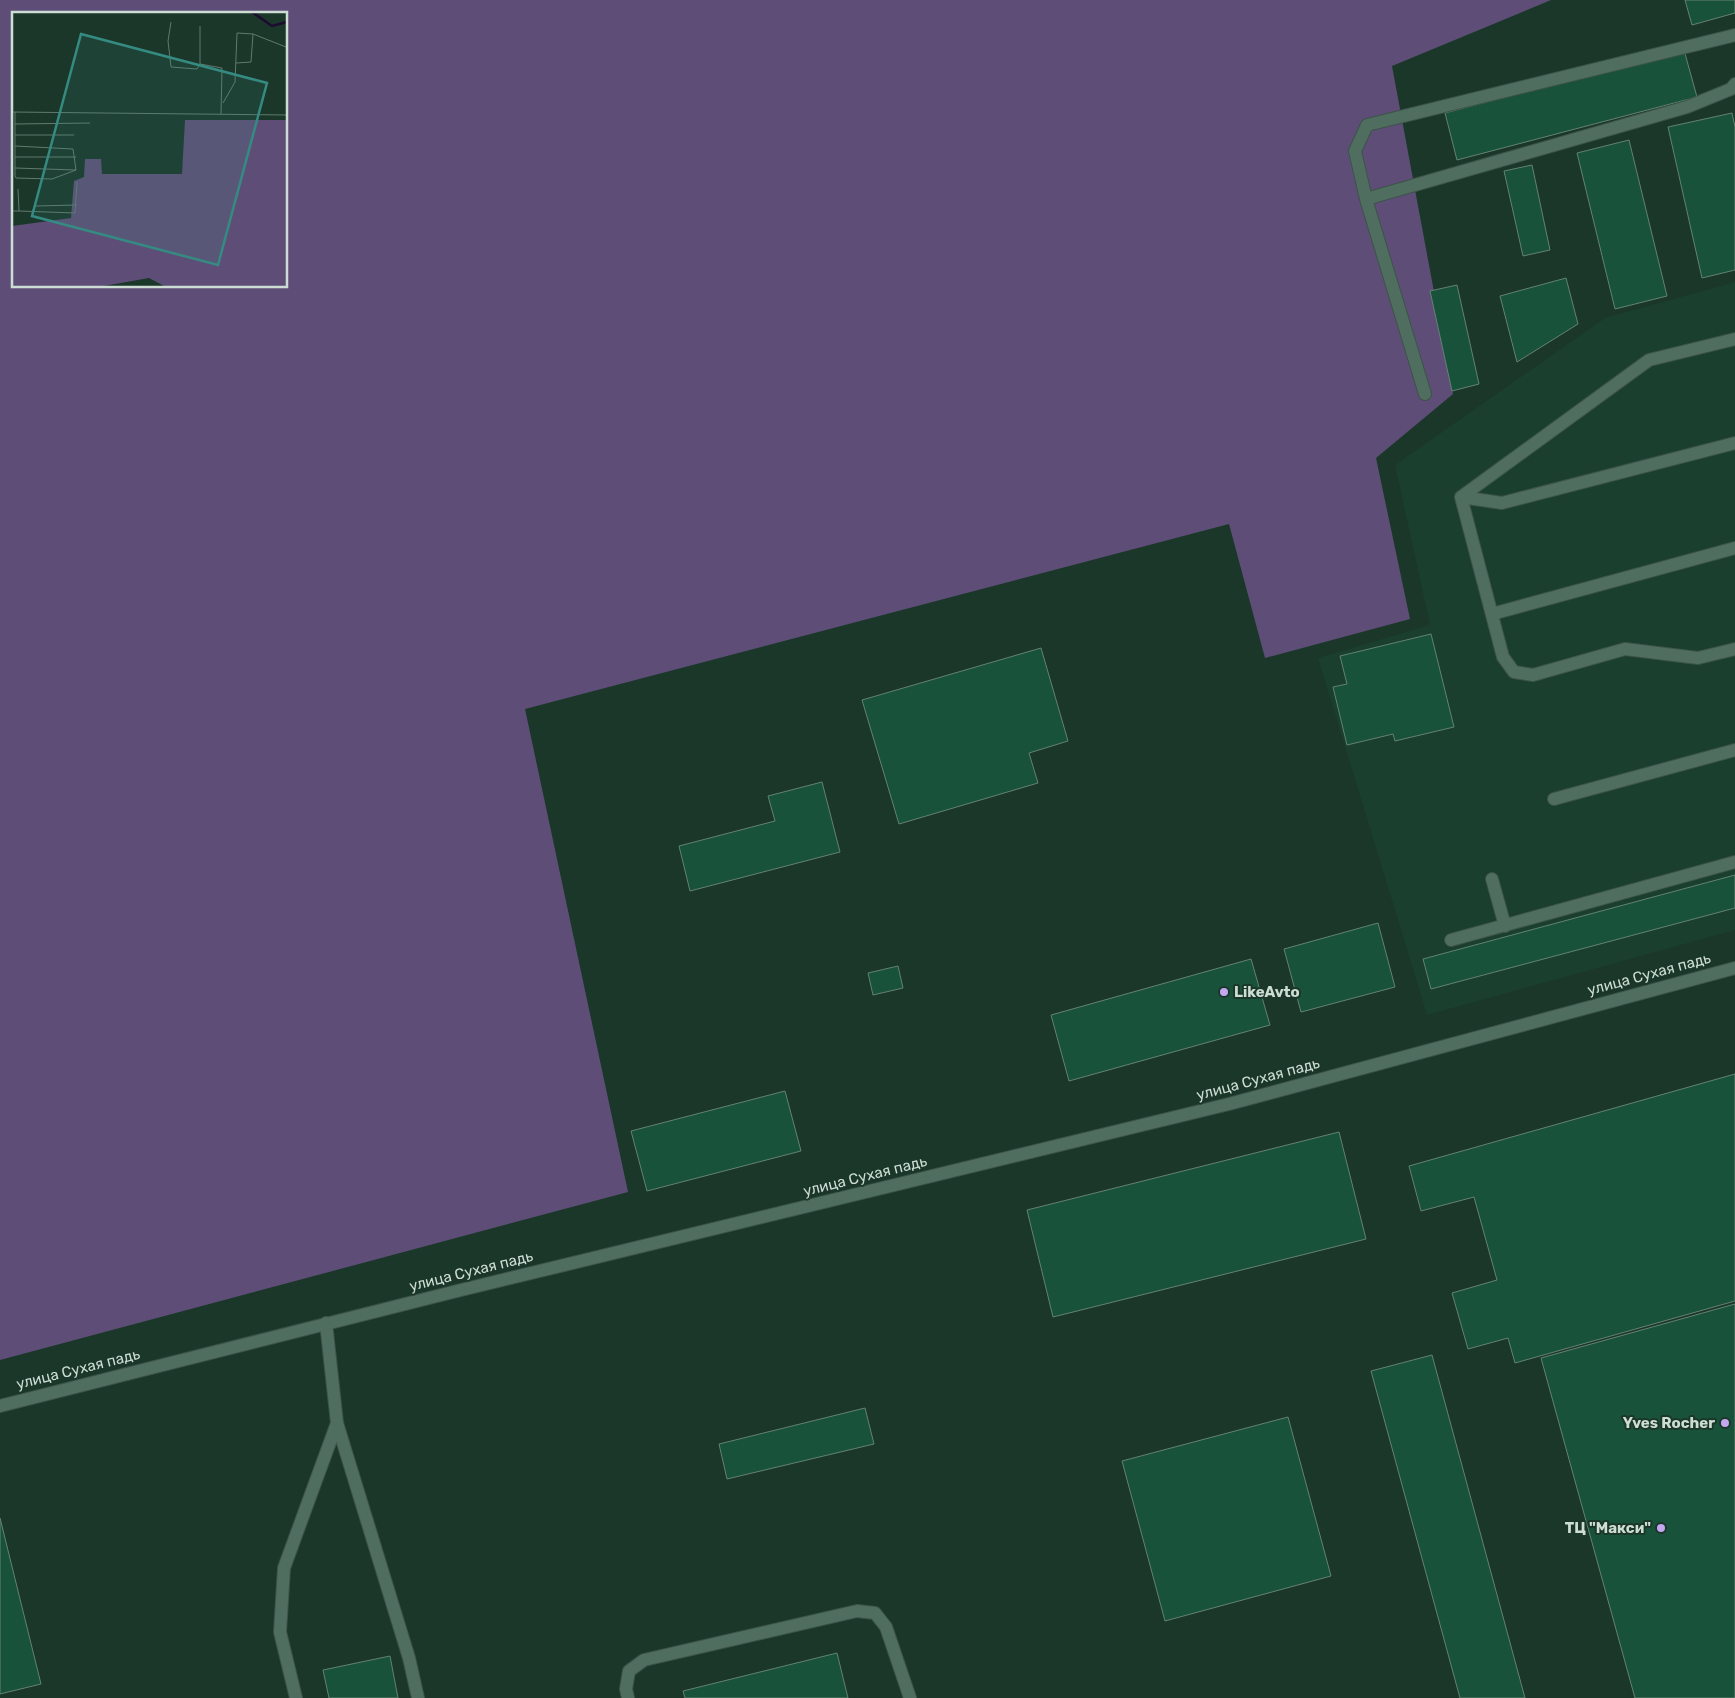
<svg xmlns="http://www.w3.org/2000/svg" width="1735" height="1698" viewBox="0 0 1735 1698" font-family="Rubik,sans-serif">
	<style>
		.built { fill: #1a3f2e }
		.green { fill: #5e4e77; fill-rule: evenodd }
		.building { fill: #19523a; stroke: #648273 }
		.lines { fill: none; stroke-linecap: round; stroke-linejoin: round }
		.lane-casing { stroke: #3c5349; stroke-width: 14 }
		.street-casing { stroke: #3c5349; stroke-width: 14 }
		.lane { stroke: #506e5f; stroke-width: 12 }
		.street { stroke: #506e5f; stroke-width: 12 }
		.poi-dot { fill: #c5a7f1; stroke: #1b372a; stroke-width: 2 }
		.labels { text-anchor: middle; stroke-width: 4; stroke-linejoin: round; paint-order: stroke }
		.street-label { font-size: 15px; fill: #cdddd4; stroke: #1b372a }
		.poi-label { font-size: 15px; font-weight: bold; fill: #cdddd4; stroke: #1b372a; text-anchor: end }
		.inset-river { fill: none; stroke: #1d0b31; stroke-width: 2.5 }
		.inset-road { fill: none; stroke: #62796e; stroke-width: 1 }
		.view { fill: #358b82; fill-opacity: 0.15; stroke: #358b82; stroke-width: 2.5 }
		.inset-edge { fill: none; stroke: #cdddd4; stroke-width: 2.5 }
	</style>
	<rect width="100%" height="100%" fill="#1b372a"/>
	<path class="built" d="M1735,282V930L1427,1015L1318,658L1430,625L1395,465L1605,318Z"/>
	<path class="green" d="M0,0H1551L1392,66L1453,394L1376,458L1410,619L1265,658L1229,524L525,709L628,1192L0,1360ZM14,14H286V286H14Z"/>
	<path class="building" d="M1685,0H1735V13L1692,25Z
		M1684,50L1697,97L1457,160L1445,113Z
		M1732,113L1735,127V270L1702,278L1668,127Z
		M1629,140L1667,296L1615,309L1577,153Z
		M1532,165L1550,250L1523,256L1504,171Z
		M1566,278L1578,324L1517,362L1500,296Z
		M1457,285L1479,384L1452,391L1430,291Z
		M1431,634L1454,727L1395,741L1393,734L1347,745L1333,687L1347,684L1340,656Z
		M1041,648L1068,741L1029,753L1038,783L899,824L862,700Z
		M822,782L840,852L690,891L679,846L775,821L768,796Z
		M1735,875V908L1431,989L1423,959Z
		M1378,923L1395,987L1301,1012L1284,949Z
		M1251,959L1270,1025L1069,1081L1051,1015Z
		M898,966L903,988L873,995L868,973Z
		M1735,1074V1301L1515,1363L1508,1338L1468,1349L1452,1293L1497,1280L1474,1197L1421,1211L1409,1166Z
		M785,1091L801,1151L647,1191L631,1131Z
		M1339,1132L1366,1239L1053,1317L1027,1210Z
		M1735,1304V1698H1635L1541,1358Z
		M1432,1355L1525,1698H1460L1371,1371Z
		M865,1408L874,1444L727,1479L719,1444Z
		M1288,1417L1331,1576L1165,1621L1122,1461Z
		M0,1518L41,1684L0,1694Z
		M837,1653L848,1698H685L683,1691Z
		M390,1656L398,1698H329L323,1670Z"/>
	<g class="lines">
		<defs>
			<path id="lane" d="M1366,199L1687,107L1731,89L1735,84
				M1735,339L1649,360L1461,497L1503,657L1514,672L1533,675L1625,649L1698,658L1735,649
				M1425,394L1366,199L1355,151L1367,125L1735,35
				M1461,497L1502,503L1735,443
				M1492,614L1735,548
				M1554,799L1735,750
				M1492,879L1505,926
				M1451,940L1735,862
				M326,1323L337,1423L409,1658L418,1698
				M296,1698L280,1632L284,1568L337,1423
				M628,1698L626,1689L629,1671L644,1660L857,1611L875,1613L886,1627L910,1698"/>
			<path id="street" d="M0,1406L457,1291L1229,1104L1735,968"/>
		</defs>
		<use href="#lane" class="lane-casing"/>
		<use href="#street" class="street-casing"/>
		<use href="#lane" class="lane"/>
		<use href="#street" class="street"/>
	</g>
	<g class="poi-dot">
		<circle cx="1224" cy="992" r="5"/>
		<circle cx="1725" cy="1423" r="5"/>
		<circle cx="1661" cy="1528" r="5"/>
	</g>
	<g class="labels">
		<g class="street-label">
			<text transform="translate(1649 974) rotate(-15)" y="5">улица Сухая падь</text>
			<text transform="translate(1258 1079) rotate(-15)" y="5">улица Сухая падь</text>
			<text transform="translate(865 1176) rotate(-14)" y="5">улица Сухая падь</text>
			<text transform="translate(471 1271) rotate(-14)" y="5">улица Сухая падь</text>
			<text transform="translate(78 1369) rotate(-14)" y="5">улица Сухая падь</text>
		</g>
		<g class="poi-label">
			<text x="1234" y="997" text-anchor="start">LikeAvto</text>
			<text x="1715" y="1428">Yves Rocher</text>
			<text x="1651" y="1533">ТЦ "Макси"</text>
		</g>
	</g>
	<g transform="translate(12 12)">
		<rect width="275" height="275" fill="#1b372a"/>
		<path d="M173,108H275V275H154L137,266L86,275H0V214L59,206L62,169L72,165L73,147H89L90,162H170Z" fill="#5e4e77"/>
		<path class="inset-river" d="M240,0L260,14L275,10"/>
		<path class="inset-road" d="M159,10L156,29L159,55L185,57L188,52M188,14V52L210,56L209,102M224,51L239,50L241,22M211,91L223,70L225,21L241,22L274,35M0,100L275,103M3,112L78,111M3,123H62M3,134L61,137L64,158L40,167L4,166L3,164V100M3,145H64M3,156L64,158M0,199H7L6,177M7,199L63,201L65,170M20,200L23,194L65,193"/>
		<path class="view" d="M69,22L255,71L206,253L20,204Z"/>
		<rect width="275" height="275" class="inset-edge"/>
	</g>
</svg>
